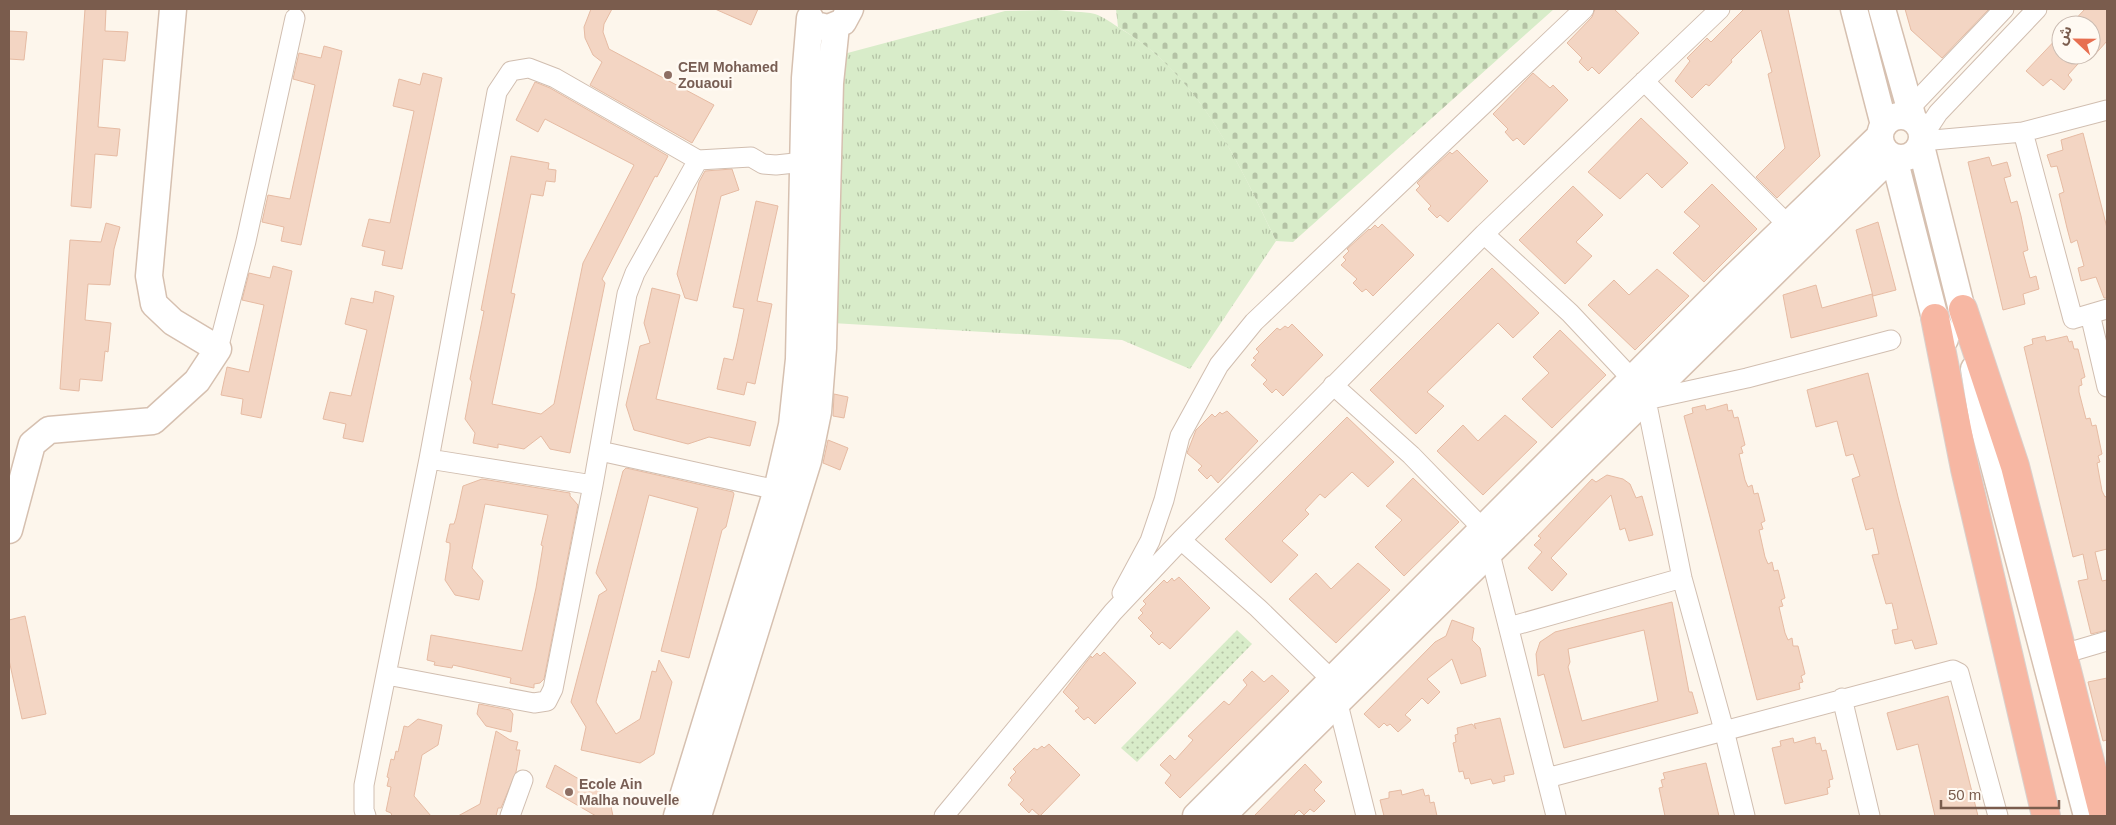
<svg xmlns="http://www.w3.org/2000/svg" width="2116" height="825" viewBox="0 0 2116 825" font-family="Helvetica,'Noto Sans Arabic',sans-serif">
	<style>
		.grass { fill: url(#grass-tufts) }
		.cemetery { fill: url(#cemetery-stones) }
		.park { fill: url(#park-dots) }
		.building { fill: #f3d5c3; stroke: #e6bba3; fill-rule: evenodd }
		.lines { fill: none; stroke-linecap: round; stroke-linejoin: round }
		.street-casing { stroke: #d1beb0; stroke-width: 21 }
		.secondary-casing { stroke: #d6c0b0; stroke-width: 29 }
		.highway-casing { stroke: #dad1cd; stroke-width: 30 }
		.street { stroke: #fff; stroke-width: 19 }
		.secondary { stroke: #fff; stroke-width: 26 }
		.highway { stroke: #f7b7a3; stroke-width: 28 }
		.education-dot { fill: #8d6e63; stroke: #fffaf3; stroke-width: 2 }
		.labels { text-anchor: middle; stroke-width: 5; stroke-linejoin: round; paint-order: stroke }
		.education-label { font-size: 14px; font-weight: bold; fill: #785e54; stroke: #fffaf3; text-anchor: start }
	</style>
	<defs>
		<pattern id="grass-tufts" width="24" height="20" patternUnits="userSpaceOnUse" patternTransform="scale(1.25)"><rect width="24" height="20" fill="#d8ecc9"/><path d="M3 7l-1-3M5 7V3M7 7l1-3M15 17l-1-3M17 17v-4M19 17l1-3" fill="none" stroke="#b4c2a5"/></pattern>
		<pattern id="cemetery-stones" width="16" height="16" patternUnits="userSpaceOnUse" patternTransform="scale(1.25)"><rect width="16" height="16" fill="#d8ecc9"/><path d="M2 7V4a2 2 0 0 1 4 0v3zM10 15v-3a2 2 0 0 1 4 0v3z" fill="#b4c2a5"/></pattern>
		<pattern id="park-dots" width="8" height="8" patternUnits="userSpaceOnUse" patternTransform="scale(1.25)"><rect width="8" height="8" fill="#d8ecc9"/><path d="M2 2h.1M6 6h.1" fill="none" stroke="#b4c2a5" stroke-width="1.8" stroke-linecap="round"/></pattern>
	</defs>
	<rect width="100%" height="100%" fill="#fdf6ec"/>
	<path class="grass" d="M1057,10C1069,12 1083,11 1095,14C1104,17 1113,24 1121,29C1199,75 1239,162 1276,241L1190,369L1122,340L832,323L840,55L1005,11Z"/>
	<path class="cemetery" d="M1116,9H1554L1293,242L1276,241C1238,160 1198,74 1118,27Z"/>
	<path class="park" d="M1237,630L1252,644L1137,762L1121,748Z"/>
	<path class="building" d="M85,9H106L105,31L128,32L125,61L103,59L98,127L120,129L117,156L95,154L91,208L71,206Z
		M591,9H612L604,24L603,32L609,49L714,105L692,143L590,85L602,62L593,55L585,38L584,27Z
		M715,9H758L751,25Z
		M1595,9H1614L1639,33L1599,74L1592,67L1588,71L1579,62L1582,58L1567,43L1592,17Z
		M1744,9H1788L1820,156L1777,198L1756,177L1785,148L1768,74L1772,72L1761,30L1731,60L1732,62L1709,86L1706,84L1692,98L1675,81L1690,61L1687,58L1707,38L1711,42Z
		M1905,9H1989L1942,58L1911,30Z
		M2085,9H2107V41L2091,59V25H2070Z
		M9,31L27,32L24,60L9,59Z
		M2061,34V55H2086L2068,75L2072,80L2064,90L2051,79L2043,86L2026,71Z
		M324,46L342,51L301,245L281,241L284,227L262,222L268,195L290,199L315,85L293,79L299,53L321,58Z
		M423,73L442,78L402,269L382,265L385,251L362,246L369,219L390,223L414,111L393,106L399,79L420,85Z
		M1533,73L1550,88L1553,85L1568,100L1524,145L1517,138L1513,141L1505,132L1508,129L1493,114Z
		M535,82L550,88L668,156L657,177L655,176L602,279L605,283L570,453L550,449L541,436L524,449L498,444V448L473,443L475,433L465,419L472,382L470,379L484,311L481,310L511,156L549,163L548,169L556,170L555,182L546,181L543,196L531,194L511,293L515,294L492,404L541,414L554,404L583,263L634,165L545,119L538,132L516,120Z
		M1641,118L1688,163L1662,188L1647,173L1620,199L1588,172Z
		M2083,133L2107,228V298H2104L2096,277L2081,281L2078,268L2084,266L2077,240L2071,243L2067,228L2059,194L2064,192L2057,166L2051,167L2047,155L2063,150L2061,140Z
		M1457,150L1488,181L1448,222L1440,215L1437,218L1428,209L1431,206L1416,190L1420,186L1417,183L1423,177L1450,152L1452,154Z
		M1989,157L1992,166L2007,162L2011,176L2004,178L2011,203L2017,201L2021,216L2028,250L2023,252L2030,278L2036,276L2039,289L2023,294L2025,304L2003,310L1968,162Z
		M732,169L739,190L721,196L697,301L685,298L677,274L699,182L705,171Z
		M1712,184L1757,229L1704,282L1673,253L1700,226L1684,212Z
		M1573,186L1603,215L1576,242L1592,256L1565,284L1519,240Z
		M756,201L778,206L757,301L772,304L755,384L747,382L744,395L717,389L724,358L733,360L737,343L744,309L733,307Z
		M1878,222L1896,290L1873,296L1856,230Z
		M106,223L120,227L114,249L110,285L88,284L85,320L111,323L108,352L105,351L102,381L80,379L79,391L60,389L70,240L101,242Z
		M1382,224L1414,255L1373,296L1366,289L1362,292L1353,283L1357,279L1341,265L1346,260L1343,257L1349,251L1347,249L1369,229L1370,230L1375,225L1378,228Z
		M273,266L292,271L261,418L241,414L243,399L221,395L227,367L249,372L264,305L242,300L249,273L270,278Z
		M1492,268L1539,313L1513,338L1498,323L1427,392L1444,406L1416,434L1370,390Z
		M1657,269L1689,296L1635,350L1588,305L1614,280L1629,295Z
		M1816,285L1822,308L1872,294L1877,316L1791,338L1783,295Z
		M652,288L680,295L656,399L756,422L750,446L709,437L688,444L634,430L626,405L640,346L650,343L644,323Z
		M375,291L394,296L363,442L343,438L346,424L323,419L330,392L351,396L367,330L345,324L351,298L373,303Z
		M1292,324L1323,355L1283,396L1276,389L1272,393L1263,384L1267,380L1251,365L1256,360L1253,358L1259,352L1256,349L1277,328L1280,330L1285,326L1288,328Z
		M1560,330L1606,375L1552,428L1522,399L1549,373L1533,357Z
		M2045,336L2046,341L2067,336L2069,342L2072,341L2074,349H2078L2085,377L2081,379L2082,385L2079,386V392L2086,419L2090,418L2092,426L2096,425L2102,454L2098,456L2100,462L2097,463L2102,491L2105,497L2107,496V549L2095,552L2102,581L2107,580V630L2091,634L2078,581L2088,579L2083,554L2073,557L2024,347L2033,344L2032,339Z
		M1868,373L1898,497L1937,644L1915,649L1912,640L1895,644L1892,630L1898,629L1892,603L1886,604L1872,555L1879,554L1873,528L1866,530L1852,479L1860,476L1853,454L1846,456L1837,421L1816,427L1807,390Z
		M834,394L848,397L844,418L833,416Z
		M1727,404L1728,411L1732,410L1734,418L1738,417L1745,445L1741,447L1743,453L1739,454L1745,480L1748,487L1752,485L1754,494L1758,493L1765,521L1761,523L1763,529L1759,530L1765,557L1768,564L1772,562L1774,571L1778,570L1785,598L1781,600L1783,606L1779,607L1785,633L1788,640L1792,638L1793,646H1798L1805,674L1801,676L1803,682L1799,683L1800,689L1757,700L1684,416L1693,413L1692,408L1705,405L1706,410Z
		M1227,411L1258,441L1218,483L1211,475L1207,479L1198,470L1202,466L1187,453L1196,430L1212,414L1215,417L1220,412L1222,414Z
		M1505,415L1537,442L1483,495L1437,451L1463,425L1478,441Z
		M1347,417L1394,462L1368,487L1352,472L1325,498L1320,494L1305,510L1309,514L1282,541L1298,555L1271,583L1225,539Z
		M828,440L848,448L840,470L823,463Z
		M626,468L733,492L734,494L726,527L722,530L689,658L661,651L698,508L649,495L596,702L616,734L640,719L652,671L656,672L659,660L672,682L654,754L640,763L581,750L586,727L571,702L599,595L607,590L596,573L623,471Z
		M1607,475L1623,479L1630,484L1636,498L1642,496L1653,535L1629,541L1625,528L1620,530L1611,495L1551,558L1567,574L1552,591L1528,568L1542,552L1534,545L1541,538L1538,536L1592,479L1596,482Z
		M1413,478L1459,522L1404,576L1375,547L1402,520L1386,506Z
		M482,479L570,493V496L578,505L544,679L540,683L534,684V688L510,683L511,678L453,665L452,668L434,665L435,662L427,660L431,635L522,651L536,588L543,546L541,545L548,515L485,504L472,568L483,581L479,600L455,595L445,580L450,549V543L446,542L450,524H454L456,518L463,486Z
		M1358,563L1390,590L1336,643L1289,599L1316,573L1331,589Z
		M1179,577L1210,608L1170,649L1162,642L1159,645L1150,636L1153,633L1138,618L1143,613L1140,610L1146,604L1143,601L1164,580L1167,583L1172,578L1174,581Z
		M1672,602L1689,692H1692L1698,713L1564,748L1544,674L1538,676L1536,654L1540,642L1555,632ZM1644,630L1658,701L1582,721L1568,667L1570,662L1568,649Z
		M25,616L46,714L22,719L9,660V620Z
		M1452,620L1474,628L1472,640L1480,648L1486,676L1461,684L1452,659L1427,679L1440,692L1428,704L1422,698L1405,715L1411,720L1398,732L1390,724L1387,726L1384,723L1379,728L1364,714L1435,642L1446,636Z
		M1104,652L1136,683L1095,724L1088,717L1084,720L1075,711L1079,708L1063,692L1091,656L1092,658L1097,653L1100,656Z
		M1252,671L1264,682L1272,675L1289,691L1180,798L1165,783L1171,775L1160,765L1170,755L1175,760L1193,740L1188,736L1224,701L1229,705L1247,685L1243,680Z
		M2107,678V740L2103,741L2088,682Z
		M1948,696L1978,816H1935L1918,744L1897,750L1893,735L1887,713Z
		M479,704L510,710L513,714L511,732L486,726L477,714Z
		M1500,718L1514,774L1504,776L1505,781L1493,784L1491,779L1471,784L1469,778L1465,779L1463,771L1459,772L1453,743L1456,742L1455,735L1458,734L1457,728L1472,724L1476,729L1474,724Z
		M418,719L442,725L438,745L422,755L414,796L431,816H392L391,813L386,811L391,787L387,786L389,778L387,777L391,759L394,760L396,751L398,752L404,726L408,727Z
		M496,731L510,740L518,742L516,750H520L516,772L501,808H498L496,816H458L480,804Z
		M1815,737L1816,744L1820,743L1822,751L1826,750L1833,779L1829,780L1830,787L1827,788L1828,794L1785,804L1772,748L1781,746L1780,741L1793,738L1794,743Z
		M1049,744L1080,775L1040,816L1032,809L1029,813L1020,804L1024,800L1008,785L1012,780L1010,778L1016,772L1013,769L1034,748L1037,750L1042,746L1044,748Z
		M1706,763L1719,816H1665L1659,788L1663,787L1661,780L1665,779L1663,773Z
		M1305,764L1322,782L1314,790L1325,801L1314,812L1310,809L1304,815L1299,810L1293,816H1254Z
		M555,765L606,795L610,802L613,816H596L546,787Z
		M1423,789L1425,796L1429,795L1430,803L1434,802L1437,816H1384L1380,800L1389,798V792L1401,790L1402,795Z"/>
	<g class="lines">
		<defs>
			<path id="street" d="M1644,81L1788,225
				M1902,114L1909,109L2004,9
				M2023,132L2073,319L2107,309
				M1923,136L1938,113L2037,9
				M1922,141L2023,132L2107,110
				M1484,234L1570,313L1632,379
				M2090,314L2107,387
				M218,349L246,241L295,18
				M1333,385L1411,455L1484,530L1556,816
				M600,451L777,490
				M429,459L593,485
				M1181,540L1258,608L1332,680L1366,816
				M1122,593L1150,541L1164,500L1180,436L1219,365L1254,322L1584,9
				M1509,627L1682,578
				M2063,654L2107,641
				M387,675L534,703L547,701L553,689L593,485L627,294L635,273L698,160
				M1842,698L1870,816
				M1547,778L1953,670L1959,673L1998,816
				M366,816L364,810V785L429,459L489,135L497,92L511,71L529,68L555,78L698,160L751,157L763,164L776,165L804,162
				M510,816L523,780
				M944,816L1113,612L1181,540L1484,234L1720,9
				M1745,816L1724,730L1682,578L1646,400L1747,378L1891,340"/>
			<path id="secondary" d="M1854,9L1884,125
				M1882,9L1913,119
				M820,26L828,28L843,22L850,9
				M1880 137a21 21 0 1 1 42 0a21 21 0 1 1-42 0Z
				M1921,146L1967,330
				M1894,158L1935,318L1945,339
				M1974,369L1983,424L2087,816
				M9,530L32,444L49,430L153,421L197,381L218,349L173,322L154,304L149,276L173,9
				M677,816L777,490L792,425L799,359L805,78L810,18
				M698,816L808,461L818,412L823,348L830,83L836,26
				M1196,816L1730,281L1880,136
				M1222,816L1891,157"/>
			<path id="highway" d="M1963,309L2015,466L2104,816
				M1935,318L1965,469L2046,816"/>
		</defs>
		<use href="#street" class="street-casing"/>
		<use href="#secondary" class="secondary-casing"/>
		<use href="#highway" class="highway-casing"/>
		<use href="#street" class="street"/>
		<use href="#secondary" class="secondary"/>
		<use href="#highway" class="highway"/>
	</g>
	<g class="education-dot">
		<circle cx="668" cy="75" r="5"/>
		<circle cx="569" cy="792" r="5"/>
	</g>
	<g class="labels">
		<g class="education-label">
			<text x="678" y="72">CEM Mohamed<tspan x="678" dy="16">Zouaoui</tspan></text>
			<text x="579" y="789">Ecole Ain<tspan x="579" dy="16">Malha nouvelle</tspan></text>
		</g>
	</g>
	<rect width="2116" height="825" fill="none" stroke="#7a5c4d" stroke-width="20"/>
	<g transform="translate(2076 40) rotate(292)"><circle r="24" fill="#fffaf3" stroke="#cabbb1"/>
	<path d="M0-4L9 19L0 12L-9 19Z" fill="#e76f51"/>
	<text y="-8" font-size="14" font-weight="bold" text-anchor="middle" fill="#7a5c4d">ش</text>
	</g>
	<path d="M1941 800v8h118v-8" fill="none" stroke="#7a5c4d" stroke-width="2.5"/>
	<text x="1948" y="800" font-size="15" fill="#7a5c4d" stroke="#fffaf3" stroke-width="4" paint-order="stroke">50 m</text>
</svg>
